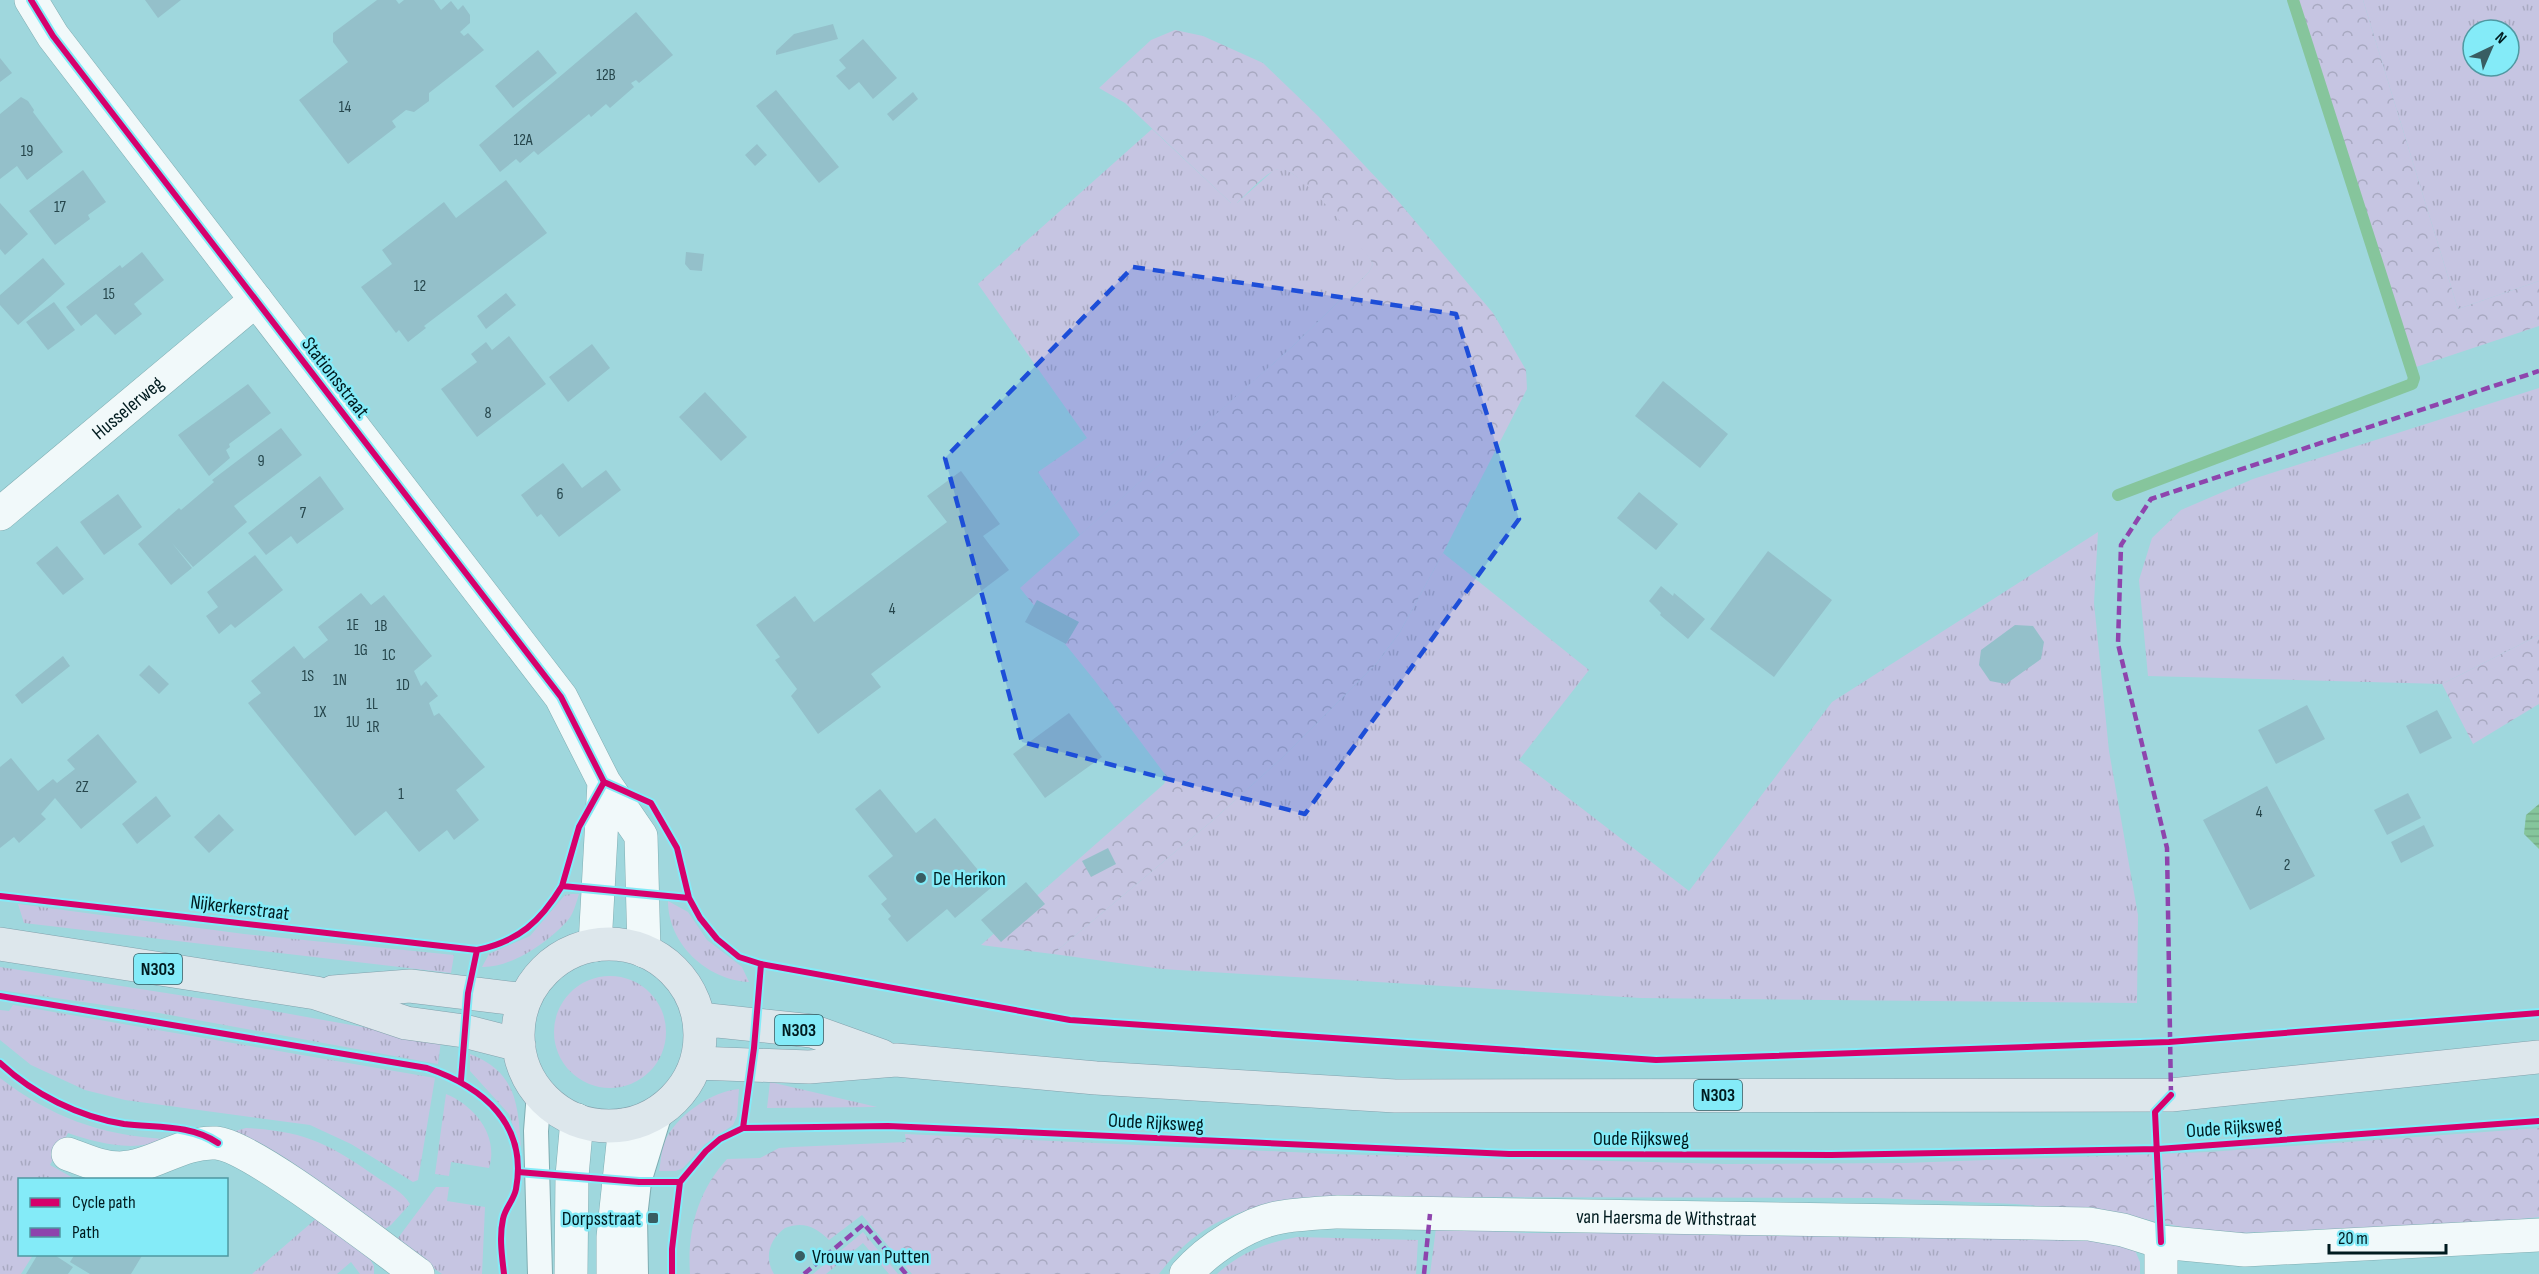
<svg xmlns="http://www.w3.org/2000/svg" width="2539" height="1274" viewBox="0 0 2539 1274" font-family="'Sofia Sans Condensed',sans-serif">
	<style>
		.grass { fill: url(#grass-tufts); fill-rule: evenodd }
		.forest { fill: url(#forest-crowns) }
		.water { fill: url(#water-rules) }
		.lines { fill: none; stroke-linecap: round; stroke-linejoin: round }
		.stream { stroke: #86c59c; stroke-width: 12 }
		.building { fill: #94c0ca }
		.lane-casing { stroke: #7fadb2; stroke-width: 26 }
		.street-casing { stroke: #7fadb2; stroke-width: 34 }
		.secondary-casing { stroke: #7fadb2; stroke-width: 34 }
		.primary-casing { stroke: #82a1ac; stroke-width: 34 }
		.lane { stroke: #f1f9fa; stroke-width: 24 }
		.street { stroke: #f1f9fa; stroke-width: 33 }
		.secondary { stroke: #f1f9fa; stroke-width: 33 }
		.primary { stroke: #dde7ec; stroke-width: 33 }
		.quiet { stroke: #8e44ad; stroke-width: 4.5; stroke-dasharray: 9 4.5; stroke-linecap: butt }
		.cycleway-casing { stroke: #84ebf8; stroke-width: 10 }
		.cycleway { stroke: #d6006c; stroke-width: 6 }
		.marked { fill: #1d4ed8; fill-opacity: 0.2; stroke: #1d4ed8; stroke-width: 4.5; stroke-dasharray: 12 8; stroke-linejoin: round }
		.poi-dot { fill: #385d62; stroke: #84ebf8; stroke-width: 2 }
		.labels { text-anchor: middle; stroke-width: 5; stroke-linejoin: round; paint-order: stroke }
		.number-label { font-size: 16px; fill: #26464c }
		.shield { fill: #84ebf8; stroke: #285960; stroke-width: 1.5 }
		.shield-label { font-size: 18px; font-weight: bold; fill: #001b1f }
		.street-label { font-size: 20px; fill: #001b1f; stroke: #84ebf8 }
		.poi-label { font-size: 20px; fill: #001b1f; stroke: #84ebf8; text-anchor: start }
	</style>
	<defs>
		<pattern id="grass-tufts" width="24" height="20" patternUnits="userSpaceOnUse" patternTransform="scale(1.5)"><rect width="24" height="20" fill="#c6c5e2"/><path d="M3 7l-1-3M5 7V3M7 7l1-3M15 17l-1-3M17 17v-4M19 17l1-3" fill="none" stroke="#a8a9c1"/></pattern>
		<pattern id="forest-crowns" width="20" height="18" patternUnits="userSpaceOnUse" patternTransform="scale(1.5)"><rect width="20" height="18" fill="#c6c5e2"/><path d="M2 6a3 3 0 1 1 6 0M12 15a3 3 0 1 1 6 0" fill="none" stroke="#a8a9c1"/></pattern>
		<pattern id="water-rules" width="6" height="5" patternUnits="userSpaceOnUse" patternTransform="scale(1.5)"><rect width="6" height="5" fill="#86c59c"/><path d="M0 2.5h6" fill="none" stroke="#72a986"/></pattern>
	</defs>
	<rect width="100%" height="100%" fill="#9fd7dd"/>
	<path class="grass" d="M2363,0H2539V281L2458,309ZM2473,30H2509V66H2473Z
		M1152,129L1231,203H1237L1274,170L1283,168C1316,185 1354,232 1373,264L1369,272L1293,346L1080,535L1038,472L1087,438L978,284Z
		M2539,388V635L2442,684L2148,676L2139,580L2152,538L2181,510L2253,479Z
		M2098,532L2094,603L2109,751L2138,915L2137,1003L1641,998L1162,969L1053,954L1212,821L1282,758L1377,663L1400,632L1443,553L1589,670L1519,760L1689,891L1832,702Z
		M572,894H579C576,903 574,913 568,920C549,942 511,968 482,967L489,954L530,936L565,895Z
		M668,901L688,912L707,940L742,967L749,982C707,980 668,944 668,901Z
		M18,904L244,934L454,955L451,973L24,923Z
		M0,967L217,1001L441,1041L438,1064L159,1013L0,990Z
		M554 1032a56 56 0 1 1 112 0a56 56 0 1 1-112 0Z
		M13,1005L435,1078L418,1180L413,1182L351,1144L310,1125L125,1100L85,1090L31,1065L0,1040V1010L9,1011Z
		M470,1054C516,1072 518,1103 521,1148L509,1114L470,1071Z
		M0,1078C51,1117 100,1135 164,1139C135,1153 97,1143 68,1133L50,1165L75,1179L20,1180V1254L33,1255L21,1274H0Z
		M770,1082L877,1107L767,1108Z
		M739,1089L737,1116L733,1125L705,1144L683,1168L676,1171H659C661,1162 661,1151 664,1143C675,1116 712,1091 739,1089Z
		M446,1094C475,1106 499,1136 489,1168L451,1162L449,1176L435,1174Z
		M246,1128C305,1131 330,1144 378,1178C389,1185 403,1192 410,1204L391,1225L382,1231L235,1131Z
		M436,1187H449L447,1201L485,1207L482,1274H442L395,1242Z
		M318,1217L370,1259L374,1266V1274H360L351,1262L337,1274H252Z
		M1436,1228L1525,1233L2097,1234L2134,1248L2140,1262V1274H1430Z
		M863,1232L898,1274H889L863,1243L826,1274H813Z
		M1297,1237L1418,1240L1416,1274H1217C1241,1252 1265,1243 1297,1237Z"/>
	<path class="forest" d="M2295,0H2363L2458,309L2539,281V326L2407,370Z
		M1175,30L1203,36L1263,63L1318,116L1398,201L1493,313L1526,370L1527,389L1443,553L1400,632L1377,663L1282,758L1212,821L1053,954L981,945L1164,784L1167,777L1095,681L1020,588L1293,346L1369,272L1373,264C1362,246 1301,168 1280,169C1269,169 1246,195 1237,203H1231L1125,103L1099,88L1151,40Z
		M2539,635V704L2473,744L2442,684Z
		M2539,1128V1217L2484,1223L2239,1233L2191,1229L2112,1212L2015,1204L1878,1198L1345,1197C1268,1200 1208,1208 1159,1274H912L862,1215L829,1240C816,1227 803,1221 785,1228C769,1240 764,1257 774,1274H690C687,1230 698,1191 727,1159L760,1158L779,1148L793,1147L906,1142L905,1134L1333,1154L1726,1164L1906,1163L2209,1152Z"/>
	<path class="water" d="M2539,804V849L2524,834L2526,815Z"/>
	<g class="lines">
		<path class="stream" d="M2118,495L2412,384L2414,378L2293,0"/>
	</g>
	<path class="building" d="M145,0H181L158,18Z
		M377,0H396L399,4L404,0H434L441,10L451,1L458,10L463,5L470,15V23L460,32L464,36L468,33L484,50L429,93V101L414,112L406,110L392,121L396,127L348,164L299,100L348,62L333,42V33Z
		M636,12L673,55L639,83L636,80L631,83L634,87L610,108L606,104L591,117L589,114L538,155L534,151L520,163L516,159L500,172L479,145Z
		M833,24L838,39L776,55V51L794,34Z
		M863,39L897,78L873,99L859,82L849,90L836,76L846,68L839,60Z
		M538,50L557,73L513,108L495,86Z
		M0,58L12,73L0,82Z
		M776,90L839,167L819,183L756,106Z
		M913,92L918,99L893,121L887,114Z
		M21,97L28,101L34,110L33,112L63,152L27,180L17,166L0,179V114Z
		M757,144L767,155L755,166L745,155Z
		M83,170L106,202L88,215L90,219L55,245L29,211Z
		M506,180L547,233L424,326L426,328L408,342L399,330L396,333L361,287L392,264L382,250L444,202L456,218Z
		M0,203L28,234L5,255L0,249Z
		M142,252L164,280L134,304L142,314L115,335L96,314L81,326L66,307L120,265L122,268Z
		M686,252L704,254L702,271L690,270L685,264Z
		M43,258L65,284L18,325L0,305V295Z
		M506,293L516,305L486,329L477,316Z
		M54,302L75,330L48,350L26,322Z
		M509,336L546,384L477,437L441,389L477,362L471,354L486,342L492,350Z
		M592,344L610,368L568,402L549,377Z
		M1663,381L1728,434L1700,468L1635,416Z
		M248,384L271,413L229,444L230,447L226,450L230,458L209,476L178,435Z
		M705,392L747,437L721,461L679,417Z
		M281,428L302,455L234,506L247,522L193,567L172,543L192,568L171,585L138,544L179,508L181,510L214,482L212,480Z
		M563,463L582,488L606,470L621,490L559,537L541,514L537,517L521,495Z
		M961,471L1000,524L983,536L1009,570L871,674L881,687L818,734L791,696L797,689L775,660L780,657L756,625L795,596L814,622L947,522L927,496Z
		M320,476L344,509L297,544L291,536L266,555L248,533Z
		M1639,492L1678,524L1656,550L1617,518Z
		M118,494L142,527L104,555L80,522Z
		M57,546L84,579L63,595L36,563Z
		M1768,551L1832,600L1774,677L1710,629Z
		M255,555L283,590L235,628L231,624L219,634L206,616L218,607L207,592Z
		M1661,586L1673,596L1674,593L1705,619L1688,639L1660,615L1661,613L1649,601Z
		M361,593L371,605L384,595L432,656L414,671L421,686L426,681L438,696L429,703L434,716L439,713L485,767L456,790L479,820L454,840L447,830L419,852L386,811L355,836L248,703L261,693L251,681L294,646L304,659L328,640L318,627Z
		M1037,600L1079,622L1066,644L1025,622Z
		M2015,625L2033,626L2044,642L2041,659L2006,684L1990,681L1979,665L1981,650Z
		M63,656L70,666L22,704L15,695Z
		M149,665L169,684L159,694L139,675Z
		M2307,705L2325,739L2276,764L2258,730Z
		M2437,710L2452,738L2420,754L2406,726Z
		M1069,713L1102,757L1045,798L1013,754Z
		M98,734L137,782L81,829L55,798L41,814L46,819L19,843L14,837L0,848V767L11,758L38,791L53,779L57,783L75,769L67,760Z
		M2267,786L2315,876L2250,910L2203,820Z
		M880,789L916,833L935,818L992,887L955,918L947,909L907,942L888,919L891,916L881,904L887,899L868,876L893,856L855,809Z
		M2408,793L2421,818L2387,835L2374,810Z
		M156,796L171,816L137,844L122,824Z
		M219,814L234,830L209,853L194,837Z
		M2424,825L2434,846L2401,863L2391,842Z
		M1108,848L1116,864L1091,877L1082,861Z
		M1026,882L1045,904L1001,942L981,920Z
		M38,1254H53L73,1267L68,1274H26Z
		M75,1254H143L131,1274H90L70,1262Z"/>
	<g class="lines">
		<defs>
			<path id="lane" d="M539,1093L536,1131L540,1274
				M636,1274L635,1217L639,1182L661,1110"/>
			<g id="street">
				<path id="s1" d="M0,514L256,300"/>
				<path d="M68,1154C85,1160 101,1168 120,1168C153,1167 182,1141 216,1143C251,1145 383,1249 418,1274"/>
				<path d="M2161,1242V1274"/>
				<path id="s2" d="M1186,1274C1208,1249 1249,1222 1282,1217C1300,1214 1320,1213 1338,1212L2089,1224L2123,1230L2161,1242L2245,1250L2539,1235"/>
			</g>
			<path id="secondary" d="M31,0L53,36L561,697L604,782L641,836L644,951
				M595,945L604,782
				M571,1274L572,1176L577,1120
				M613,1274V1237L625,1125"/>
			<path id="primary" d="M0,944L316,993L406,1023L464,1031L519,1045
				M518 1035a91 91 0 1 1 182 0a91 91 0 1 1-182 0Z
				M333,992L410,986L525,1000
				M699,1019L812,1031L882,1056
				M696,1063L809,1067L896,1060L1096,1078L1395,1096L2171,1095L2539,1057"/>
		</defs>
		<use href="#lane" class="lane-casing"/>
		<use href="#street" class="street-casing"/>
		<use href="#secondary" class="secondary-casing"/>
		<use href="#primary" class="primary-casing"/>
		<use href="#lane" class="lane"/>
		<use href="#street" class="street"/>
		<use href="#secondary" class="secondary"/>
		<use href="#primary" class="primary"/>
		<path class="quiet" d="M2171,1095L2167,848L2118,644L2121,545L2151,499L2539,371
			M804,1274L864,1224L906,1274
			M1424,1274L1430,1214"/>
		<defs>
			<path id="cycleway" d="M31,0L53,36L561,697L604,782L651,803L677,848L689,898L700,918L717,939L739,957L761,964L754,1048L743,1128
				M562,886L579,827L604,782
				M0,896L477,950C519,941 540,922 562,886L689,898
				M761,964L1070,1020L1656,1060L2169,1042L2539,1013
				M0,996L427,1068C483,1087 528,1124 516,1189C514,1200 505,1208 503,1219C499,1237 502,1256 504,1274
				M0,1063C33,1094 79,1117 124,1124C156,1128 190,1124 218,1143
				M461,1080L468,993L477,950
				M518,1172L639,1182H680
				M2161,1242L2155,1112L2171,1095
				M672,1274V1249L680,1182L706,1151L720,1139L743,1128L888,1126L1509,1154L1831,1155L2158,1149L2539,1121"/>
		</defs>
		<use href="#cycleway" class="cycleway-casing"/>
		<use href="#cycleway" class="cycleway"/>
	</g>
	<path class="marked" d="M1133,267L1456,314L1519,519L1305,814L1022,742L945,458Z"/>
	<g class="poi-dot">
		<circle cx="921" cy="878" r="6"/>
		<rect x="647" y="1212" width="12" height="12" rx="3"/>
		<circle cx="800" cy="1256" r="6"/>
	</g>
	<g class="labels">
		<g class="number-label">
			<text x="606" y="80">12B</text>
			<text x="345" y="112">14</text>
			<text x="523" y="145">12A</text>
			<text x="27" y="156">19</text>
			<text x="60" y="212">17</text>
			<text x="420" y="291">12</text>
			<text x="109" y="299">15</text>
			<text x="488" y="418">8</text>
			<text x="261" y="466">9</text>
			<text x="560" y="499">6</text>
			<text x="303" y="518">7</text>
			<text x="892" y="614">4</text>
			<text x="353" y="630">1E</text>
			<text x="381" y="631">1B</text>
			<text x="361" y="655">1G</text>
			<text x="389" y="660">1C</text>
			<text x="308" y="681">1S</text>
			<text x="340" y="685">1N</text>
			<text x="403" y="690">1D</text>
			<text x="372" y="709">1L</text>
			<text x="320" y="717">1X</text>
			<text x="353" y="727">1U</text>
			<text x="373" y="732">1R</text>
			<text x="82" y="792">2Z</text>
			<text x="401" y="799">1</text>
			<text x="2259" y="817">4</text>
			<text x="2287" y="870">2</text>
		</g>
		<g class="shield">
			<rect x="134" y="954" width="48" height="30" rx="4.5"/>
			<rect x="775" y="1015" width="48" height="30" rx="4.5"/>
			<rect x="1694" y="1080" width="48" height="30" rx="4.5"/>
		</g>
		<g class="shield-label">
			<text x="158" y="975">N303</text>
			<text x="799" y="1036">N303</text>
			<text x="1718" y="1101">N303</text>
		</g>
		<g class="street-label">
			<text transform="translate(336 377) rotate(52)" y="7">Stationsstraat</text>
			<text dy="7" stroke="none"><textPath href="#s1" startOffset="166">Husselerweg</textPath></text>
			<text transform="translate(240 907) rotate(7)" y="7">Nijkerkerstraat</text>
			<text transform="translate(1156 1122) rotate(3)" y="7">Oude Rijksweg</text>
			<text transform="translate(2234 1127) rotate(-4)" y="7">Oude Rijksweg</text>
			<text x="1641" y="1145">Oude Rijksweg</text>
			<text dy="7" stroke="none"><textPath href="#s2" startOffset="498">van Haersma de Withstraat</textPath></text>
		</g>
		<g class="poi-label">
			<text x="933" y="885">De Herikon</text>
			<text x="641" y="1225" text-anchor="end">Dorpsstraat</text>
			<text x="812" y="1263">Vrouw van Putten</text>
		</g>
	</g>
	<rect x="18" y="1178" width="210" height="78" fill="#84ebf8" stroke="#4f98a1" stroke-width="1.5"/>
	<rect x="30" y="1198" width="30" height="9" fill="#d6006c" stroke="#4f98a1" stroke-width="1.5"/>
	<text x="72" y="1208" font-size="18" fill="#001b1f">Cycle path</text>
	<rect x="30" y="1228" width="30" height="9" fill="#8e44ad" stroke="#4f98a1" stroke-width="1.5"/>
	<text x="72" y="1238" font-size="18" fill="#001b1f">Path</text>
	<g transform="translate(2491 48) rotate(44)"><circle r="28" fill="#84ebf8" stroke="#4f98a1" stroke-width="1.5"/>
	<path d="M0-4.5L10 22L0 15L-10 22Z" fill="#385d62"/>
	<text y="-9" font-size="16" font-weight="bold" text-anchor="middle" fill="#001b1f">N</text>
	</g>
	<path d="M2329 1244v9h117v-9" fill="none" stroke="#001b1f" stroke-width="3"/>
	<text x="2338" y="1244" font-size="18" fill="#001b1f" stroke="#84ebf8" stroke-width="4.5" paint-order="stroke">20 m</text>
</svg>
